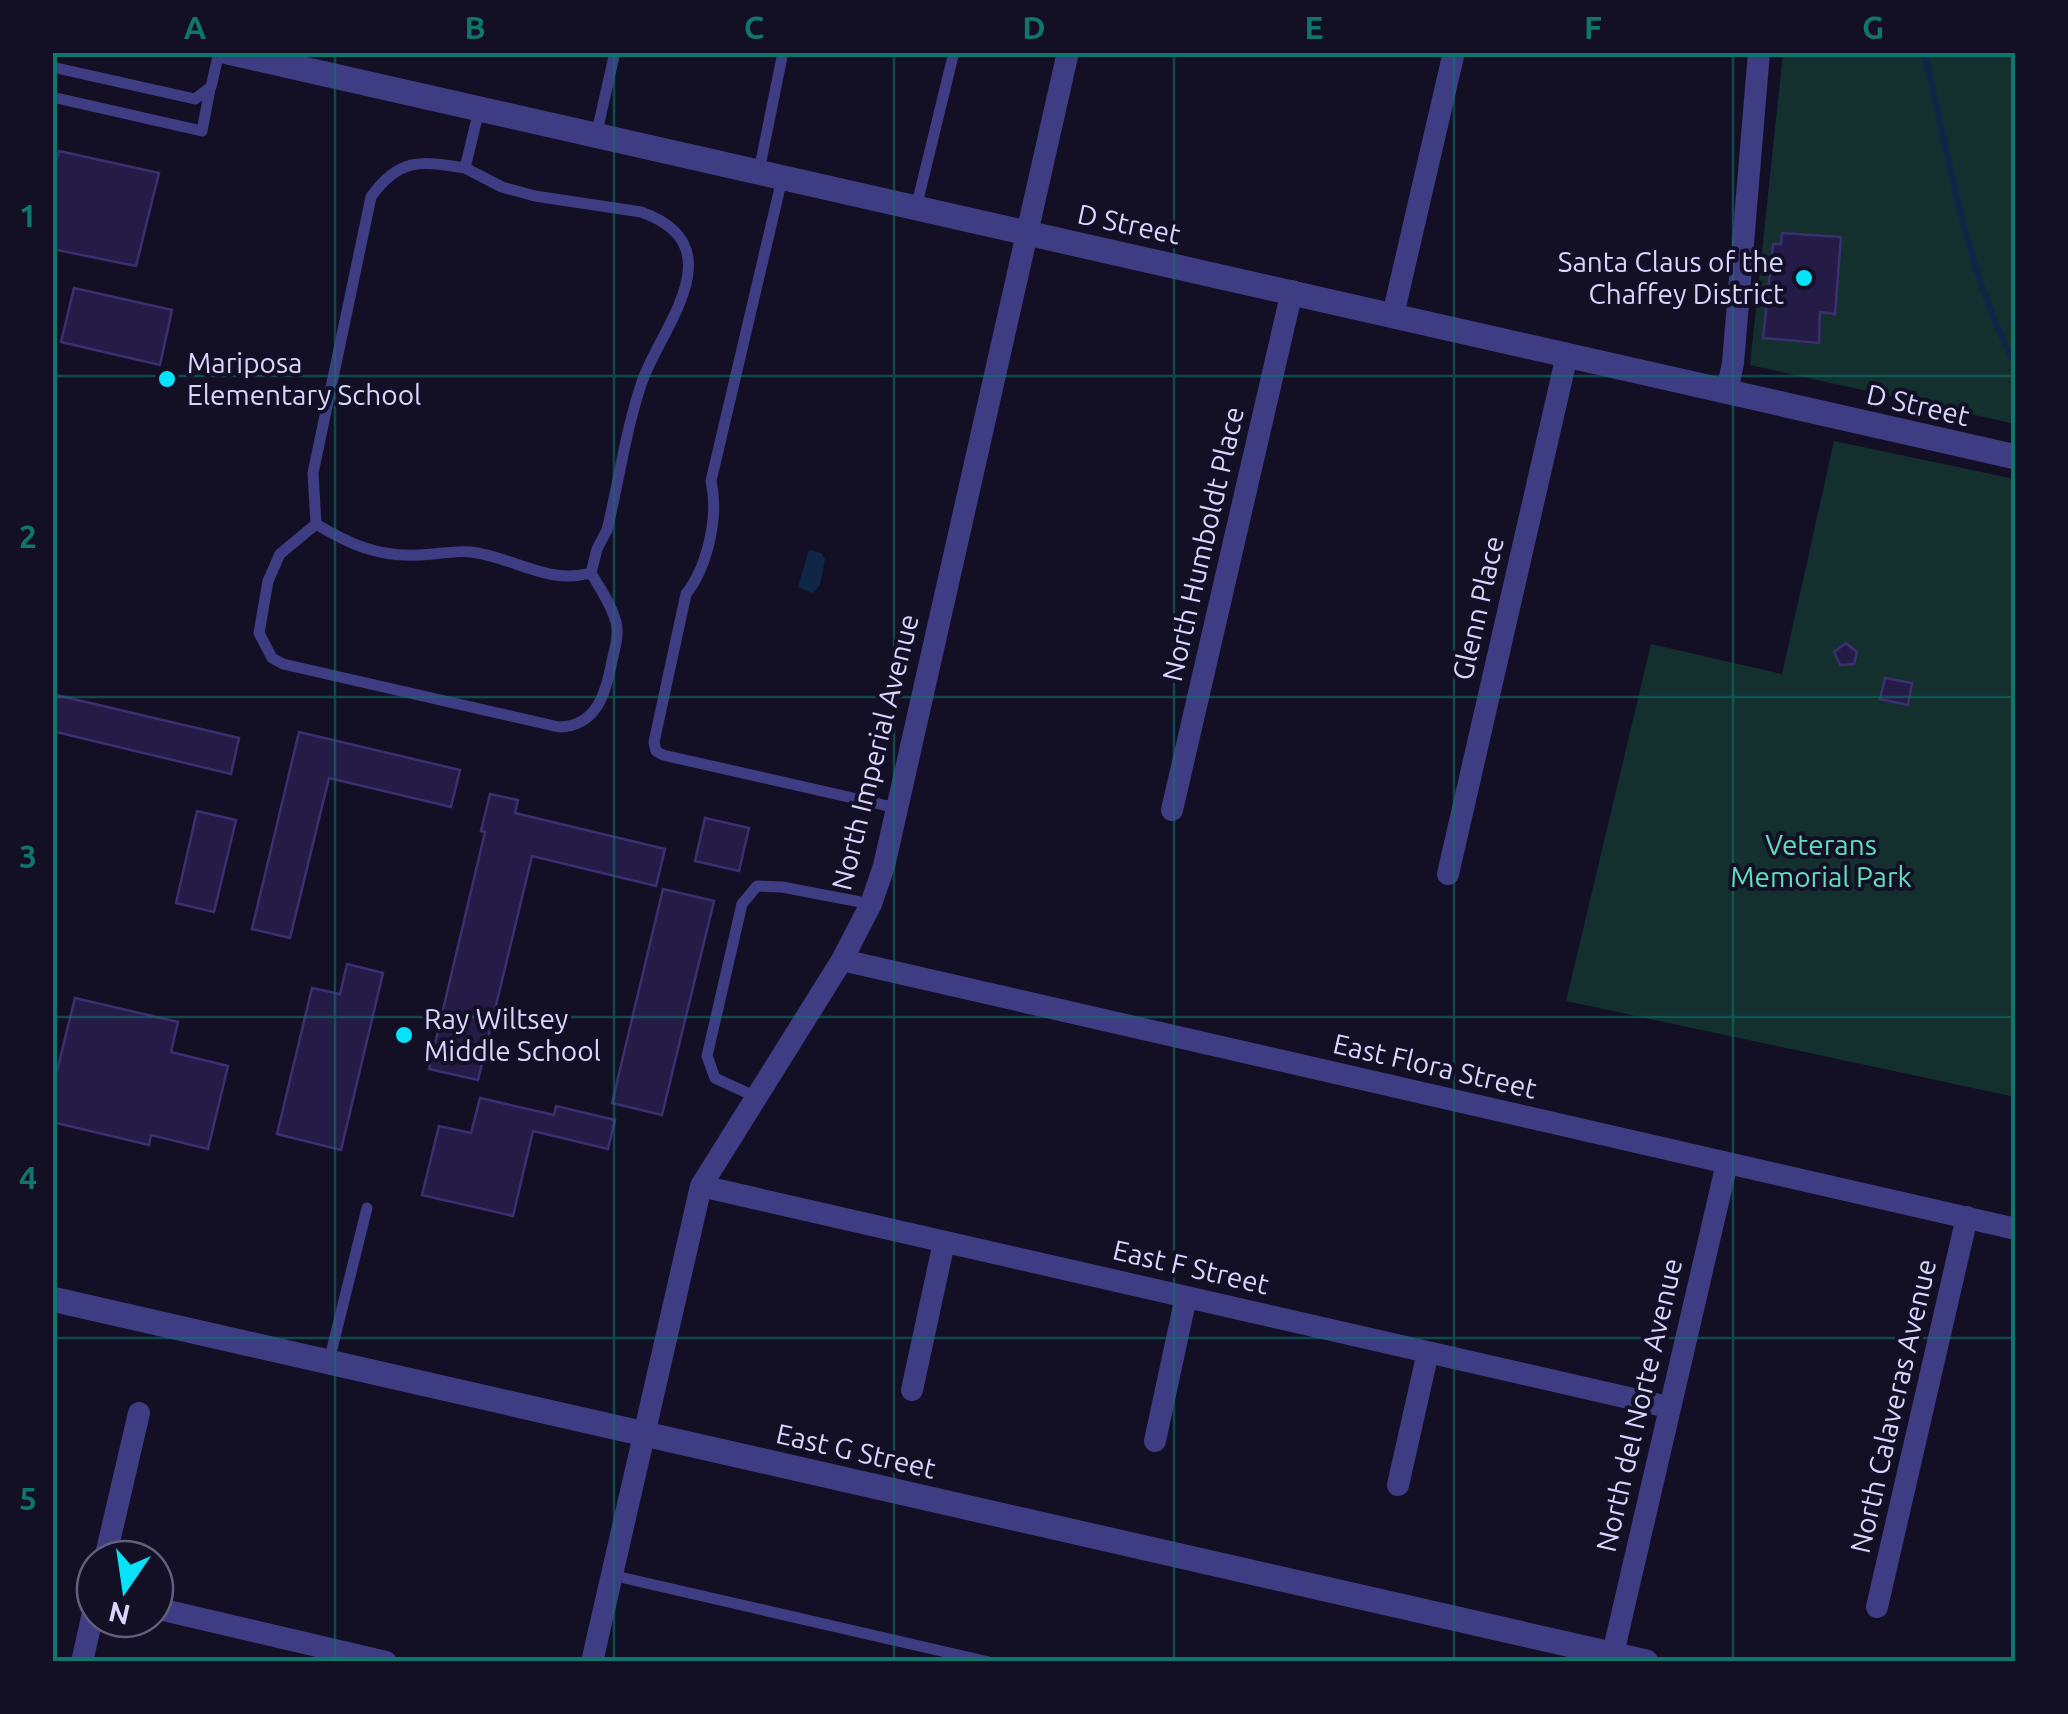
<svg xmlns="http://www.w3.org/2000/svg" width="2068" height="1714" viewBox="0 0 2068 1714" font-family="Ubuntu,sans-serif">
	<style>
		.green { fill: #132f2e }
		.water { fill: #102649 }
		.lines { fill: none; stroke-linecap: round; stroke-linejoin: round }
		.stream { stroke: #102649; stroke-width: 6 }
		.building { fill: #241c46; stroke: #3b2f71; stroke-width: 2.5 }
		.service { stroke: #3e3c83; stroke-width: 11 }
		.minor { stroke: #3e3c83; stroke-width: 22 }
		.tertiary { stroke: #3e3c83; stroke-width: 25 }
		.grid { fill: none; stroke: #0f766e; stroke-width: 2.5; stroke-opacity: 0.55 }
		.poi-dot { fill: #07e2f8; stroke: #131025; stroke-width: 4 }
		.labels { text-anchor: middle; stroke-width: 8; stroke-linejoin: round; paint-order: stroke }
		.street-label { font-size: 28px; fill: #d9d5fe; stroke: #131025 }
		.poi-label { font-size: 28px; fill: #d9d5fe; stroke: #131025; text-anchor: start }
		.park-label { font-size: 28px; fill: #62dcbd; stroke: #131025 }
		.neatline { fill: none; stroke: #0f766e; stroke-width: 4 }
		.grid-label { font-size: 32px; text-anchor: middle; font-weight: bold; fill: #0f766e }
	</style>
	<rect width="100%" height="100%" fill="#131025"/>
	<path class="green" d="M1783,53H2015V424L1750,365Z
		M1834,441L2015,479V1097L1566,1001L1651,644L1782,674Z"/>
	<path class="water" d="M809,550L821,553L825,559L820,585L813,593L798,587Z"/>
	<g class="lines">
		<path class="stream" d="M1924,52C1949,155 1966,273 2016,366"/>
	</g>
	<path class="building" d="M59,151L159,173L136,266L52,249V179Z
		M1782,233L1841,237L1835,314L1820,312L1819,343L1763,338L1773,244H1781Z
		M74,288L172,310L160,365L61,342Z
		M1846,643L1857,652L1854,664L1840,665L1834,652Z
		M1885,678L1912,683L1908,705L1880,699Z
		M52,694L239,738L231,774L52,731Z
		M299,732L460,770L451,807L329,778L290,938L252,929Z
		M490,794L518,800L515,813L665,849L656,886L532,856L478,1080L429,1069L485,832L481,831Z
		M197,811L236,820L214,912L176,903Z
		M705,818L749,828L739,871L695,861Z
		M663,889L714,901L662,1115L612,1103Z
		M347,964L383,973L341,1150L277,1134L312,988L340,994Z
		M75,998L178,1022L171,1052L228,1066L208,1149L151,1135L149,1145L52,1122V1091Z
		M480,1098L554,1115L556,1106L615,1120L608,1149L533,1131L513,1216L422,1195L439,1126L471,1133Z"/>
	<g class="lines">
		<path class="service" d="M52,67L195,99L211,87L219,52
			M52,97L202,131L210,89
			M596,136L615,52
			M465,168L502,187L535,196L641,212C735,245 664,324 643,379C626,427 619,481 607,530L597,549L591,573C600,588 611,604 616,622C619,635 615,648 612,661C606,693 597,726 559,727L283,664L272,658L259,633L268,581L280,554L316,524L313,473L371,197C399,157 422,161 465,168L479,110
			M759,171L783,52
			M782,179L711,481C719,515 708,566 686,594L654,742L656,751L663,755L897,808
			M916,208L954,52
			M316,524C349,544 378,557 418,555C435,555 454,550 471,552C514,557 546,585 591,573
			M756,1097L715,1078L707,1056L742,904L757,886L782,887L871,904
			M329,1361L367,1208
			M611,1575L989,1662"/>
		<path class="minor" d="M1393,315L1454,52
			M1727,392L1733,363L1759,52
			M1172,810L1292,291
			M1448,874L1567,355
			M842,960L2016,1229
			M701,1186L1668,1407
			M912,1390L944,1242
			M1155,1441L1186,1297
			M1398,1485L1428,1352
			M105,1559L139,1413
			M1877,1607L1967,1217
			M155,1608L386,1662
			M82,1662L95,1604
			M592,1662L701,1186L842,960L871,904L884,866L1068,52
			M1611,1662L1727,1163"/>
		<path class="tertiary" d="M228,52L2016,457
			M52,1299L1646,1662"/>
	</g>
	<path class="grid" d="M335,52V1662M614,52V1662M894,52V1662M1174,52V1662M1454,52V1662M1733,52V1662M52,376H2016M52,697H2016M52,1017H2016M52,1338H2016"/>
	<g class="poi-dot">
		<circle cx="1804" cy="278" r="10"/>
		<circle cx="167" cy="379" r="10"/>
		<circle cx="404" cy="1035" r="10"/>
	</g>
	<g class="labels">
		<g class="street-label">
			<text transform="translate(1129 224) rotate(12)" y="10">D Street</text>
			<text transform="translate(1918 405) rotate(13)" y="10">D Street</text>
			<text transform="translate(1203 544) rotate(-77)" y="10">North Humboldt Place</text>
			<text transform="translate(1478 608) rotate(-77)" y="10">Glenn Place</text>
			<text transform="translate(875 752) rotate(-76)" y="10">North Imperial Avenue</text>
			<text transform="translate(1435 1066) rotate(13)" y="10">East Flora Street</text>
			<text transform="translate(1191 1267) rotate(13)" y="10">East F Street</text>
			<text transform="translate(1639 1405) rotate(-77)" y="10">North del Norte Avenue</text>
			<text transform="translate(1893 1406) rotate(-77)" y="10">North Calaveras Avenue</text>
			<text transform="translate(856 1451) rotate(13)" y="10">East G Street</text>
		</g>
		<g class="poi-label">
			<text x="1784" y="272" text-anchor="end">Santa Claus of the<tspan x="1784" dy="32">Chaffey District</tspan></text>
			<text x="187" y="373">Mariposa<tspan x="187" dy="32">Elementary School</tspan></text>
			<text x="424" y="1029">Ray Wiltsey<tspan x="424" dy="32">Middle School</tspan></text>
		</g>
		<g class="park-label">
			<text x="1821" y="855">Veterans<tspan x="1821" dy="32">Memorial Park</tspan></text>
		</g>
	</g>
	<rect width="2068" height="1714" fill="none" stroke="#131025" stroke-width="110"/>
	<g transform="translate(125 1589) rotate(193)"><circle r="48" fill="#131025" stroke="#625f7c" stroke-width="2.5"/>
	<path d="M0-8L18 38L0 25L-18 38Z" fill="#07e2f8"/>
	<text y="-15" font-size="28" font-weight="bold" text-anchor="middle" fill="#d9d5fe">N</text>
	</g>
	<rect x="55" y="55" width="1958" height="1604" class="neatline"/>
	<g class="grid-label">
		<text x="195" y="39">A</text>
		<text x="475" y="39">B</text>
		<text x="754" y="39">C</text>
		<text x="1034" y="39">D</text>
		<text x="1314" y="39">E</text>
		<text x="1593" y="39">F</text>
		<text x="1873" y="39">G</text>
		<text x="28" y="227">1</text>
		<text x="28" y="548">2</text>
		<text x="28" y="868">3</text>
		<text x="28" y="1189">4</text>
		<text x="28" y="1510">5</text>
	</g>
</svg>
